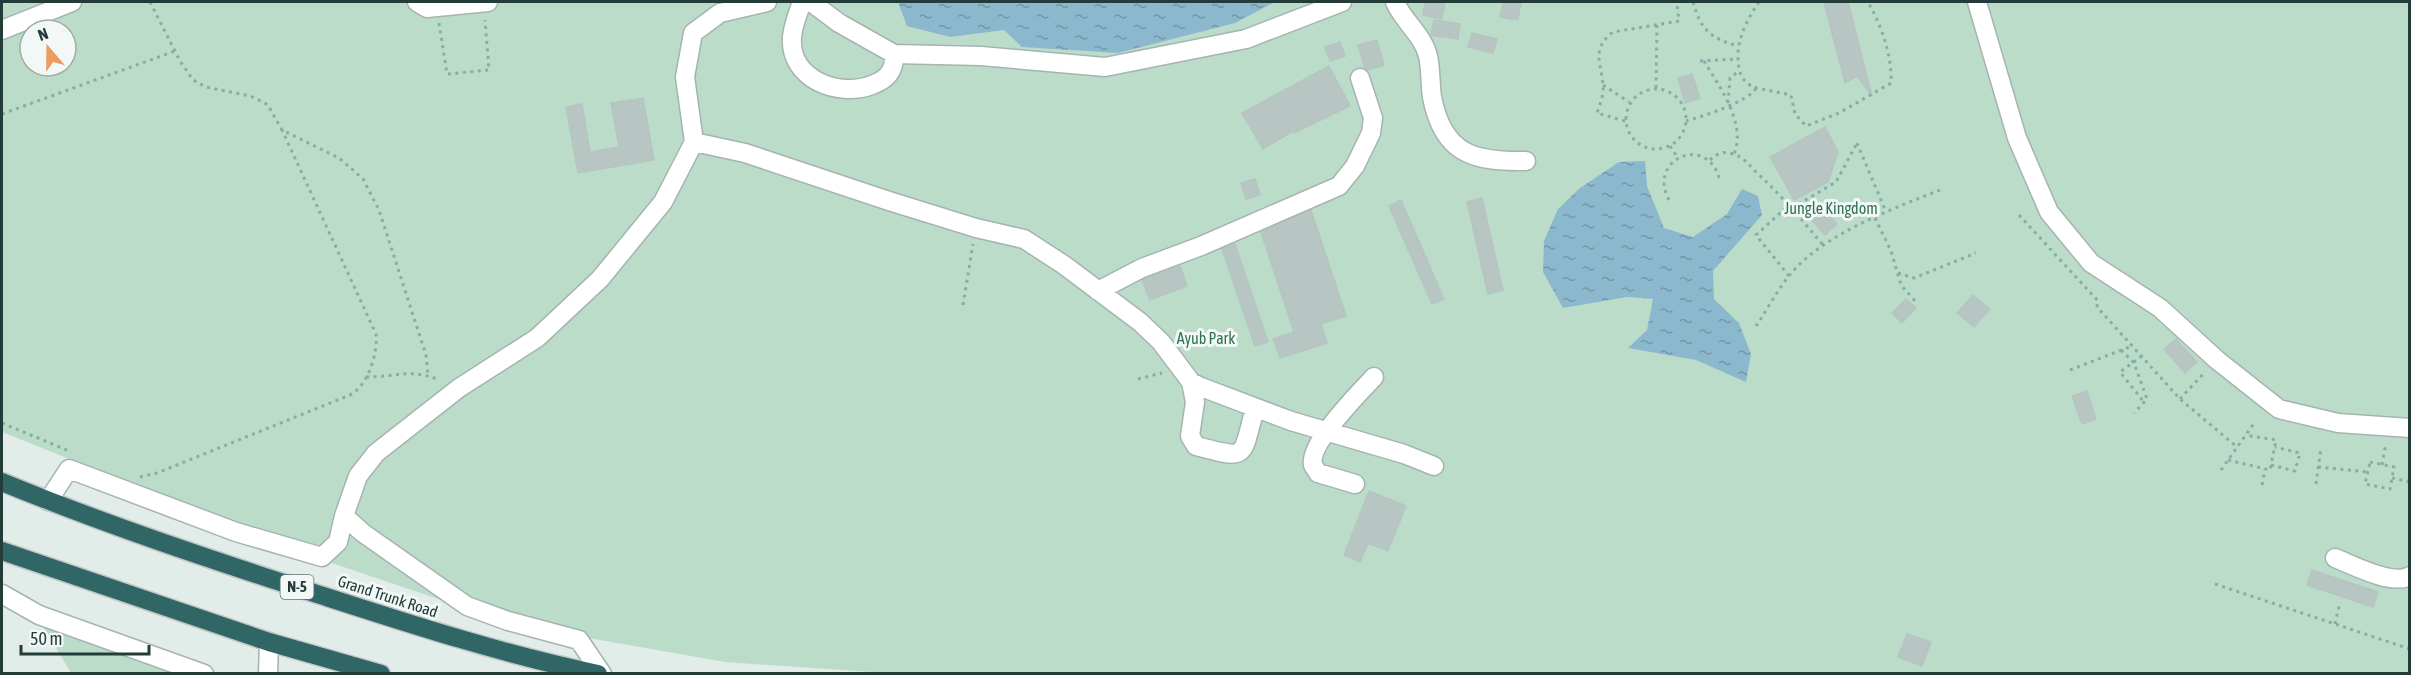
<svg xmlns="http://www.w3.org/2000/svg" width="2411" height="675" viewBox="0 0 2411 675" font-family="'Asap Condensed',sans-serif">
	<style>
		.green { fill: #bcdcca; fill-rule: evenodd }
		.water { fill: url(#water-ripples) }
		.building { fill: #b7c6c3; stroke: #b5c5c1; stroke-width: 1.5 }
		.lines { fill: none; stroke-linecap: round; stroke-linejoin: round }
		.minor-casing { stroke: #a5b4b1; stroke-width: 21 }
		.highway-casing { stroke: #c1c8c8; stroke-width: 21 }
		.path { stroke: #84aea8; stroke-width: 3; stroke-dasharray: 3 4.5; stroke-linecap: butt }
		.minor { stroke: #fff; stroke-width: 18 }
		.highway { stroke: #306766; stroke-width: 18 }
		.labels { text-anchor: middle; stroke-width: 6; stroke-linejoin: round; paint-order: stroke }
		.shield { fill: #f2f8f6; stroke: #617472; stroke-width: 1.5 }
		.shield-label { font-size: 15px; font-weight: bold; fill: #233c3a }
		.park-label { font-size: 16px; fill: #2f7155; stroke: #f2f8f6 }
		.street-label { font-size: 16px; fill: #233c3a; stroke: #f2f8f6 }
	</style>
	<defs>
		<pattern id="water-ripples" width="26" height="14" patternUnits="userSpaceOnUse" patternTransform="scale(1.5)"><rect width="26" height="14" fill="#8cb8ce"/><path d="M2 4q2-2 4 0t4 0M15 11q2-2 4 0t4 0" fill="none" stroke="#7297a8"/></pattern>
	</defs>
	<rect width="100%" height="100%" fill="#e2ece9"/>
	<path class="green" d="M2,2H2409V673L901,674L725,662L515,625L314,557L2,432ZM30,30H66V66H30Z
		M38,618L196,673H71Z"/>
	<path class="water" d="M898,2H1275L1235,23L1118,53L1022,47L1004,30L950,37L907,26Z
		M1645,161L1647,186L1664,228L1693,237L1727,214L1742,189L1758,196L1762,215L1713,271L1714,299L1739,323L1751,354L1746,382L1696,360L1628,348L1647,330L1653,299L1627,297L1563,308L1543,272L1544,241L1558,209L1580,188L1619,162Z"/>
	<path class="building" d="M1425,2H1445L1442,19L1423,15Z
		M1503,2H1521L1518,20L1500,17Z
		M1824,2H1848L1872,96L1857,76L1845,83Z
		M1434,20L1460,24L1458,39L1431,35Z
		M1472,33L1497,39L1493,53L1468,47Z
		M1377,40L1384,65L1368,70L1365,68L1358,45Z
		M1340,42L1345,56L1330,61L1325,47Z
		M1329,66L1350,106L1294,133L1293,131L1263,149L1242,113Z
		M1692,74L1700,98L1685,103L1678,78Z
		M643,98L654,160L578,173L566,107L582,104L590,152L619,147L611,103Z
		M1825,127L1838,152L1828,182L1794,200L1770,157Z
		M1255,179L1260,195L1246,199L1241,183Z
		M1482,198L1503,290L1488,294L1467,202Z
		M1401,200L1444,299L1432,304L1389,206Z
		M1822,207L1837,224L1825,235L1810,218Z
		M1311,210L1346,316L1321,324L1327,343L1280,358L1273,339L1294,332L1261,232Z
		M1235,244L1268,342L1255,346L1222,249Z
		M1180,266L1187,286L1150,300L1142,280Z
		M1973,295L1990,309L1974,327L1957,313Z
		M1906,299L1916,308L1902,323L1892,313Z
		M2176,339L2197,362L2185,373L2164,349Z
		M2087,391L2096,419L2082,424L2072,396Z
		M1369,491L1406,506L1388,551L1368,543L1360,562L1344,555Z
		M2312,570L2378,592L2373,607L2307,585Z
		M1907,634L1931,642L1922,666L1898,657Z"/>
	<g class="lines">
		<defs>
			<path id="minor" d="M417,2L427,8L488,2
				M802,2C798,13 793,25 792,37C789,79 838,98 872,85C880,82 889,77 892,68C894,64 894,58 894,54
				M811,2L839,23L894,54L981,56L1105,67L1246,39L1342,2
				M1395,2C1403,21 1423,35 1428,56C1431,69 1430,84 1432,97C1443,154 1473,162 1526,161
				M1977,2L2017,138L2049,212L2091,263L2160,308L2217,360L2279,409L2338,423L2410,428
				M2,30L72,2
				M694,142L745,153L889,201L976,228L1024,239L1064,265L1140,322L1161,342L1191,382L1201,387L1291,421L1404,454L1434,466
				M1098,291L1142,268L1201,246L1339,186L1355,166L1371,133L1373,118L1360,78
				M1191,382L1195,402L1190,436L1196,446C1249,460 1241,459 1255,408
				M1355,484L1318,473C1317,470 1314,468 1313,465C1308,444 1360,392 1374,377
				M48,501L69,469L236,532L322,557L338,542L344,516L358,476L376,453L459,388L537,338L600,279L663,202L694,142L685,77L693,33L720,13L767,2
				M344,516L363,533L467,606L508,621L579,640L602,674
				M2335,558C2353,565 2392,586 2410,576
				M2,594L39,615L204,674
				M268,674L269,642"/>
			<path id="highway" d="M2,482C104,524 209,559 314,593C407,623 501,654 598,674
				M2,551L269,642L381,674"/>
		</defs>
		<use href="#minor" class="minor-casing"/>
		<use href="#highway" class="highway-casing"/>
		<path class="path" d="M150,2L180,61L193,80L206,87L250,96L261,101L268,105L282,130L339,158L363,179L379,210L426,355L428,375
			M1693,2C1701,30 1710,38 1738,46
			M1759,2C1744,24 1731,50 1742,78L1752,87L1791,95L1795,114L1806,126L1839,113L1891,83C1892,55 1882,27 1868,2
			M439,23L447,74L489,70L485,20
			M1700,61L1739,59
			M1704,61C1719,86 1747,124 1734,154
			M1603,85L1629,102
			M1656,88L1657,25
			M1626 119a30 30 0 1 1 60 0a30 30 0 1 1-60 0Z
			M1728,103L1730,78L1739,71
			M2,114L175,51
			M1625,121L1597,113C1600,105 1604,94 1603,85C1601,62 1591,49 1613,32L1679,21L1677,5L1680,2
			M1686,121C1701,117 1750,101 1756,88
			M1857,143L1886,212
			M1670,146L1678,158
			M1710,160C1715,155 1722,151 1730,153C1743,156 1748,164 1756,172C1781,195 1802,220 1823,245
			M1669,200C1646,157 1711,133 1720,182
			M1792,208L1836,182L1857,143
			M2019,215L2098,301L2097,307L2180,399L2237,447
			M1875,218L1891,251L1901,285L1916,302
			M1898,273L1914,278L1976,253
			M1789,276L1756,235L1789,205
			M963,305L973,244
			M1756,326C1767,310 1776,292 1789,276C1821,235 1892,209 1940,190
			M2121,350L2134,363L2147,399L2134,413
			M2142,356L2120,372L2144,402
			M2070,370L2132,346
			M366,377C398,377 408,368 440,380
			M1138,379L1162,373
			M2180,399L2204,373
			M2,423L69,451
			M2228,460L2270,470L2276,440L2245,435
			M2370,462L2394,467L2390,489L2365,484Z
			M2271,465L2295,471L2300,453L2275,447
			M2382,465L2386,443
			M2318,467L2367,472
			M2221,470L2255,422
			M140,477L157,473L350,395C368,386 378,353 376,334L282,130
			M2392,478L2410,482
			M2316,484L2321,448
			M2262,485L2265,469
			M2215,584L2410,649
			M2335,624L2340,602"/>
		<use href="#minor" class="minor"/>
		<use href="#highway" class="highway"/>
	</g>
	<g class="labels">
		<rect class="shield" x="280.5" y="575" width="33" height="24" rx="4.5"/>
		<g class="shield-label">
			<text x="297" y="592">N-5</text>
		</g>
		<g class="park-label">
			<text x="1831" y="214">Jungle Kingdom</text>
			<text x="1206" y="344">Ayub Park</text>
		</g>
		<g class="street-label">
			<text transform="translate(388 596) rotate(18)" y="6">Grand Trunk Road</text>
		</g>
	</g>
	<rect width="2411" height="675" fill="none" stroke="#233c3a" stroke-width="6"/>
	<g transform="translate(48 48) rotate(340)"><circle r="28" fill="#f2f8f6" stroke="#9fadab" stroke-width="1.5"/>
	<path d="M0-4.5L10 22L0 15L-10 22Z" fill="#ec9c60"/>
	<text y="-9" font-size="16" font-weight="bold" text-anchor="middle" fill="#233c3a">N</text>
	</g>
	<path d="M21 645v9h128v-9" fill="none" stroke="#233c3a" stroke-width="3"/>
	<text x="30" y="645" font-size="18" fill="#233c3a" stroke="#f2f8f6" stroke-width="4.5" paint-order="stroke">50 m</text>
</svg>
